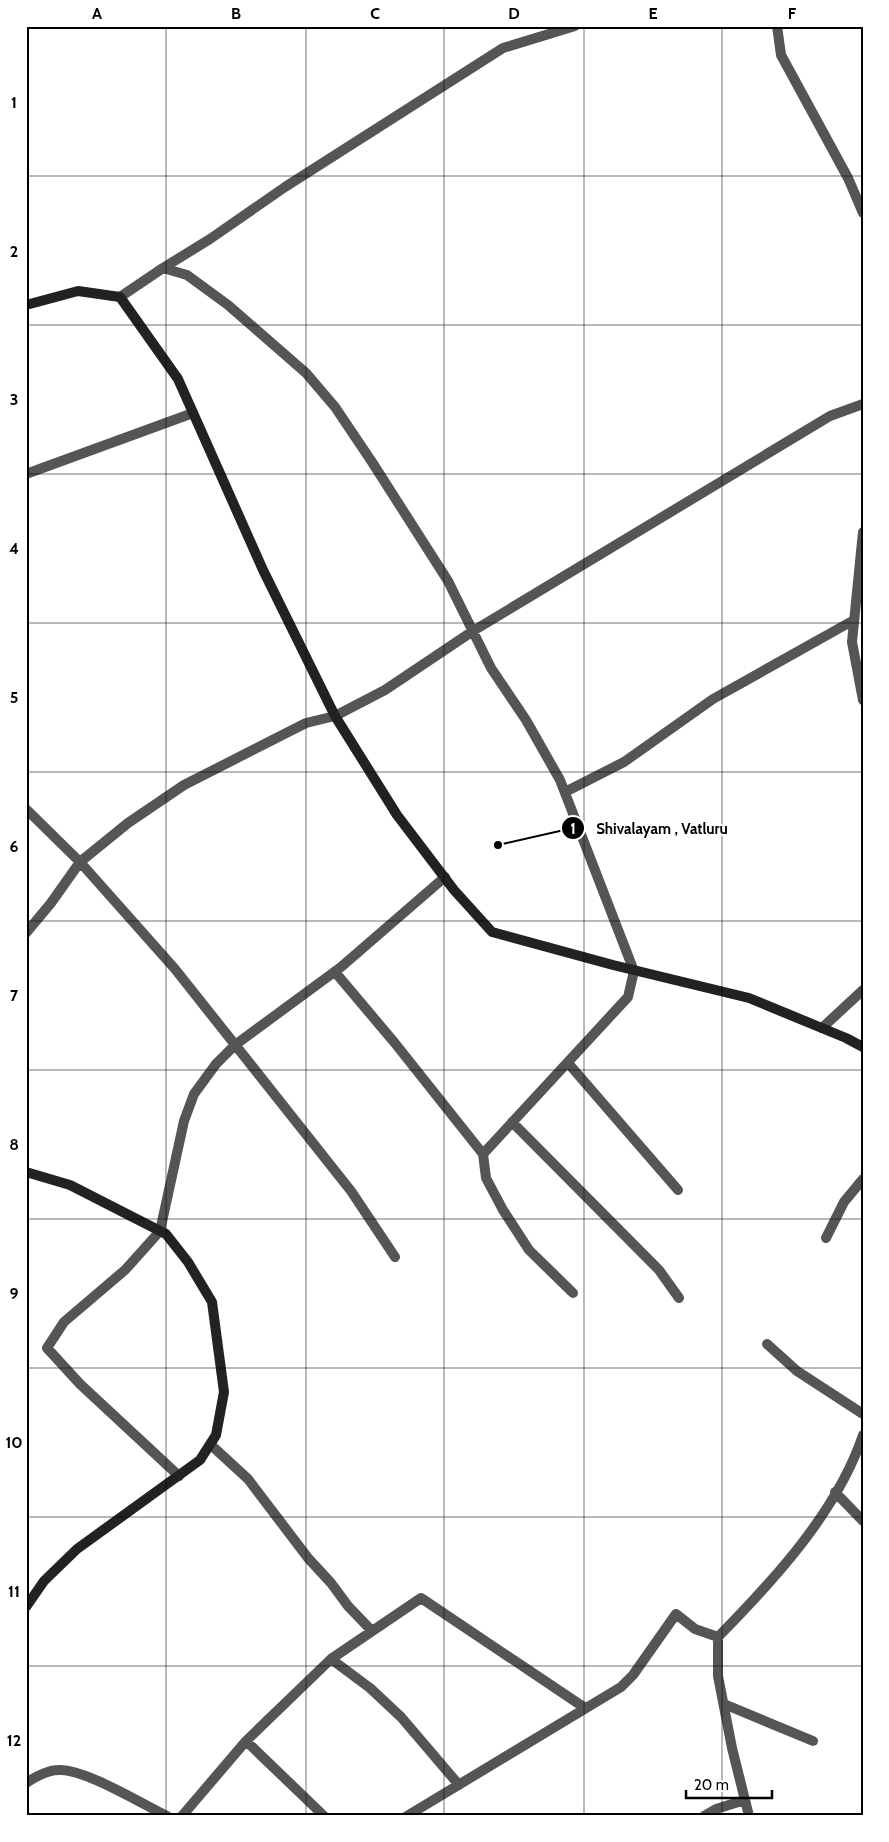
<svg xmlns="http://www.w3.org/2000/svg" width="889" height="1842" viewBox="0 0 889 1842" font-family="Cabin,sans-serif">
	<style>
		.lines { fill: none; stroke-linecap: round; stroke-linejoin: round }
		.street { stroke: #555; stroke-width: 10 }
		.secondary { stroke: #222; stroke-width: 10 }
		.grid { fill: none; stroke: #000; stroke-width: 1; stroke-opacity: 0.55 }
		.leader { fill: none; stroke: #000; stroke-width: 2 }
		.callout-dot { fill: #000; stroke: #fff; stroke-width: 2 }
		.mark-label { font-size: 15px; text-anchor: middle; font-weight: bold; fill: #fff }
		.callout-label { font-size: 15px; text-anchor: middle; font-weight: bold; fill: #000; stroke: #fff; stroke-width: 4; stroke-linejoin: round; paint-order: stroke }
		.neatline { fill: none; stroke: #000; stroke-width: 2 }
		.grid-label { font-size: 16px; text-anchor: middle; font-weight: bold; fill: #000 }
	</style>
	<rect width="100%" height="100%" fill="#fff"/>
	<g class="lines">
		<path class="street" d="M777,26L781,55L848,178L863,213
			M163,268L210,239L285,187L503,48L575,26
			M120,297L163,268L187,275L228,305L306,373L335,407L372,462L448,581L491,668L526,720L560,780L634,971L628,997L483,1154
			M26,474L193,413
			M863,532L852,642L863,700
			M565,792L624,762L713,699L854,620
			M26,809L80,862L175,969L351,1191L395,1257
			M26,933L51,903L80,862L128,823L184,785L306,723L335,716L385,690L473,631L830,416L863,404
			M335,972L394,1042L483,1154L486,1178L503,1210L529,1250L573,1293
			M822,1028L863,990
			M568,1063L678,1190
			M512,1122L659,1270L679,1298
			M826,1238L844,1202L863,1179
			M767,1344L797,1371L863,1414
			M211,1445L248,1479L308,1558L331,1583L348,1606L371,1630
			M179,1476L80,1384L47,1348L64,1322L125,1270L160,1231L184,1121L194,1094L216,1064L235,1045L341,967L445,877
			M835,1492L863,1521
			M331,1659L370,1688L401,1717L459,1785
			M724,1704L813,1741
			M246,1741L324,1816
			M26,1783C35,1777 48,1770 59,1770C85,1769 142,1804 167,1816
			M182,1816L246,1741L331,1659L421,1598L585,1708
			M407,1816L621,1687L633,1675L676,1614L695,1629L718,1637
			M704,1816L716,1809L745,1800
			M749,1816L732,1748L718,1676V1637C774,1580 837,1512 863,1435"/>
		<path class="secondary" d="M26,305L78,291L120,297L178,379L263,570L335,716L397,815L454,890L492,932L613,965L749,998L846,1038L863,1047
			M26,1172L70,1185L166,1234L188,1262L212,1302L224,1392L216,1435L200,1460L77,1549L44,1581L26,1607"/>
	</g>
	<path class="grid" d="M166,26V1816M306,26V1816M444,26V1816M584,26V1816M722,26V1816M26,176H863M26,325H863M26,474H863M26,623H863M26,772H863M26,921H863M26,1070H863M26,1219H863M26,1368H863M26,1517H863M26,1666H863"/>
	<path class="leader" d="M498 845L573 828"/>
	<g class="callout-dot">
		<circle cx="498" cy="845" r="5"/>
		<circle cx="573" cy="828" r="12"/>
	</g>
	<g class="mark-label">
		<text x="573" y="834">1</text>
	</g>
	<g class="callout-label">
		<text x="662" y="834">Shivalayam , Vatluru</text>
	</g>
	<rect width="889" height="1842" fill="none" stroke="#ffffff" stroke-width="55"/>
	<path d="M686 1790v8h86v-8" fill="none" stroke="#000000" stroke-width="2.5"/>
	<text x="694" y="1790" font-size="15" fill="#000000" stroke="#ffffff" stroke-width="4" paint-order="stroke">20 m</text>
	<rect x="28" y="28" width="834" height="1786" class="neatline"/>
	<g class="grid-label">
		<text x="97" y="19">A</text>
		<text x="236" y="19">B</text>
		<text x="375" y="19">C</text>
		<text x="514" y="19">D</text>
		<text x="653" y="19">E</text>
		<text x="792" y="19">F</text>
		<text x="14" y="108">1</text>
		<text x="14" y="257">2</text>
		<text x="14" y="405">3</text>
		<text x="14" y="554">4</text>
		<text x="14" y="703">5</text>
		<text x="14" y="852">6</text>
		<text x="14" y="1001">7</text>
		<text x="14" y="1150">8</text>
		<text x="14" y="1299">9</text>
		<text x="14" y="1448">10</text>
		<text x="14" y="1597">11</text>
		<text x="14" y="1746">12</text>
	</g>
</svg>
